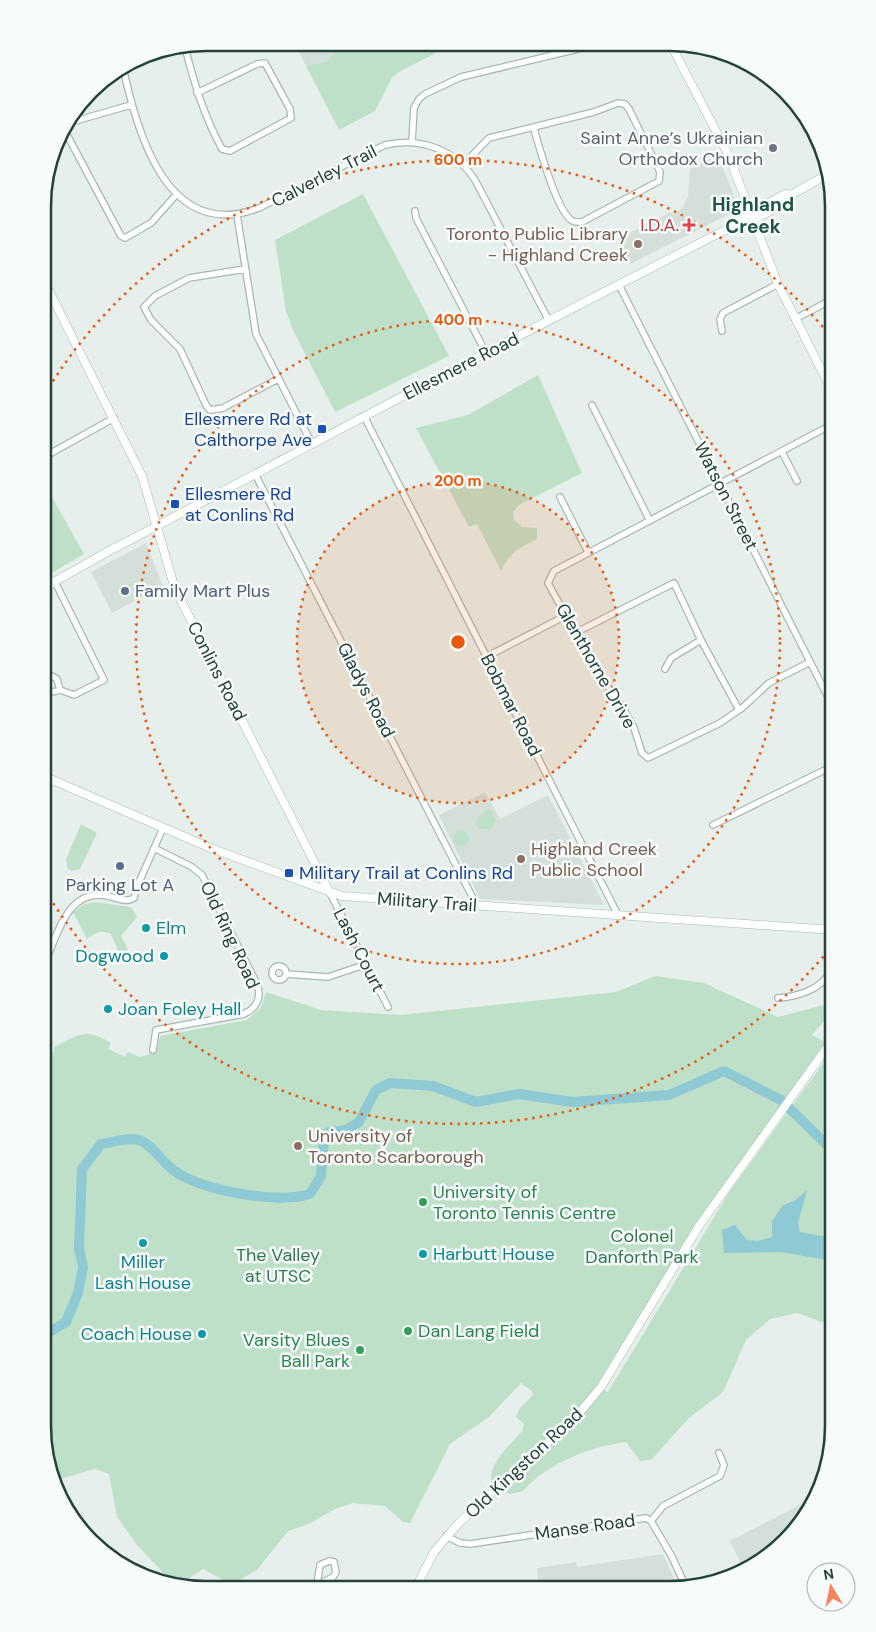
<svg xmlns="http://www.w3.org/2000/svg" width="876" height="1632" viewBox="0 0 876 1632" font-family="'DM Sans',sans-serif">
	<style>
		.built { fill: #d4dfda }
		.green { fill: #bfe0c8 }
		.water { fill: #8ec9d4 }
		.lines { fill: none; stroke-linecap: round; stroke-linejoin: round }
		.river { stroke: #8ec9d4; stroke-width: 10 }
		.street-casing { stroke: #a8b8b2; stroke-width: 8 }
		.secondary-casing { stroke: #a4bbb3; stroke-width: 9 }
		.street { stroke: #fff; stroke-width: 5.5 }
		.secondary { stroke: #fff; stroke-width: 8 }
		.ring { fill: none; stroke: #e8590c; stroke-width: 2.5; stroke-dasharray: 2.5 5 }
		.worship-dot { fill: #6b7280; stroke: #f7fbf9; stroke-width: 2 }
		.health-dot { fill: #e0444e; stroke: #f7fbf9; stroke-width: 2 }
		.education-dot { fill: #8d6e63; stroke: #f7fbf9; stroke-width: 2 }
		.transit-dot { fill: #1a4fb4; stroke: #f7fbf9; stroke-width: 2 }
		.service-dot { fill: #5c6f8a; stroke: #f7fbf9; stroke-width: 2 }
		.culture-dot { fill: #0f9aa8; stroke: #f7fbf9; stroke-width: 2 }
		.leisure-dot { fill: #2e9e5b; stroke: #f7fbf9; stroke-width: 2 }
		.labels { text-anchor: middle; stroke-width: 5; stroke-linejoin: round; paint-order: stroke }
		.worship-label { font-size: 18px; fill: #5b616d; stroke: #f7fbf9; text-anchor: end }
		.street-label { font-size: 18px; fill: #24423a; stroke: #f7fbf9 }
		.health-label { font-size: 18px; fill: #be3a42; stroke: #f7fbf9; text-anchor: end }
		.education-label { font-size: 18px; fill: #785e54; stroke: #f7fbf9; text-anchor: start }
		.transit-label { font-size: 18px; fill: #164399; stroke: #f7fbf9; text-anchor: start }
		.service-label { font-size: 18px; fill: #4e5e75; stroke: #f7fbf9; text-anchor: start }
		.culture-label { font-size: 18px; fill: #0d838f; stroke: #f7fbf9; text-anchor: start }
		.leisure-label { font-size: 18px; fill: #27864d; stroke: #f7fbf9; text-anchor: start }
		.park-label { font-size: 18px; fill: #2d7a4b; stroke: #f7fbf9 }
		.neighbourhood-label { font-size: 19px; font-weight: bold; fill: #1f5548; stroke: #f7fbf9 }
		.rim { fill: none; stroke: #24423a; stroke-width: 2.5 }
		.centre { fill: #e8590c; stroke: #f7fbf9; stroke-width: 2.5 }
		.ring-label { font-size: 15px; text-anchor: middle; font-weight: bold; fill: #e8590c; stroke: #f7fbf9; stroke-width: 5; stroke-linejoin: round; paint-order: stroke }
	</style>
	<rect width="100%" height="100%" fill="#e6efeb"/>
	<path class="built" d="M294,43H339L328,61L306,66Z
		M718,155L739,209L630,264L618,239L669,213L675,214L682,208L688,197L690,169Z
		M146,543L163,586L112,613L91,572Z
		M485,792L500,819L548,795L604,905L480,899L439,815Z
		M817,1496L800,1526L761,1562L744,1569L730,1541Z
		M663,1554L678,1588L539,1589L537,1568L576,1562L577,1567Z"/>
	<path class="green" d="M339,43L453,44L399,72L392,78L375,111L339,130L306,66L328,61Z
		M363,194L449,356L335,412L292,328L286,311L275,240Z
		M538,375L582,473L519,505L513,512L514,520L522,527L537,528V539C517,549 511,552 501,571L477,524L469,527L416,428L468,415Z
		M44,483L84,554L43,578Z
		M487,809L490,810L496,819L491,829H479L476,825L477,818Z
		M81,824L97,833L80,869L71,871L67,867L66,859Z
		M453 838a8 8 0 1 1 16 0a8 8 0 1 1-16 0Z
		M94,902L131,907L137,917L121,936L130,954L126,955L119,953L111,934C101,929 95,933 87,939L73,912L83,905Z
		M655,976L704,983L778,1017L824,1005L833,993V1010L812,1035L827,1043L741,1163L604,1390L608,1392L730,1191L827,1058H833V1326L797,1313L770,1319L746,1340L723,1392L689,1418L652,1459L640,1461L626,1442C589,1447 548,1463 523,1491L510,1494L493,1487C484,1466 509,1447 522,1431L524,1424L516,1417L520,1408L533,1395L532,1391L521,1383L489,1417L450,1444L410,1523L403,1522L385,1506L353,1503L335,1509L309,1524L288,1531L257,1570L238,1581L227,1582L203,1569L190,1578L169,1579L137,1545L117,1517L109,1474L95,1469L53,1481L43,1426V1053L54,1052V1047C79,1035 84,1027 111,1043L108,1049L125,1057L128,1052L140,1057L156,1052L160,1036L247,1020L261,1007L266,992L321,1010L401,1015L616,992Z"/>
	<path class="water" d="M807,1190L798,1223L800,1232L826,1237L833,1231V1261L781,1252L724,1253L722,1230L735,1225L747,1240L758,1241L772,1237V1221L783,1205L794,1201Z"/>
	<g class="lines">
		<path class="river" d="M43,1336L66,1322L78,1293L83,1267L79,1249L82,1169L101,1144C113,1142 127,1137 139,1140C153,1145 161,1161 173,1170C202,1191 276,1204 310,1194L321,1176L324,1139L329,1132L346,1130L359,1122L376,1090L390,1083L433,1086L476,1102L519,1094L572,1102L669,1095L724,1071L781,1100L833,1151"/>
		<defs>
			<path id="street" d="M185,47C194,83 204,116 222,149L230,151L291,118L290,109L265,63L257,64L197,93
				M123,68C138,134 167,243 259,208L385,145C420,137 455,149 475,180L549,321
				M68,123L131,105
				M66,125V133L121,236L125,238L151,223L176,195
				M412,142L414,108L419,99L425,94L461,77L578,49L586,45
				M463,165L489,138L594,112L618,103L625,104L629,109L660,172L659,181L582,222C578,222 575,223 571,220C557,210 539,147 534,129
				M415,211L416,218L486,353
				M237,215L256,334L312,444
				M245,269L189,278L155,296L144,307L151,320L180,349L206,405L210,410L223,408L278,379
				M619,285L833,707
				M795,319L833,299
				M722,331L720,319L723,313L778,284
				M592,405L650,521
				M364,416L618,915
				M782,452L797,481
				M44,457L114,418
				M255,474L477,906
				M560,497L588,552
				M55,582L104,680L74,695L60,690C53,692 49,694 44,687L45,679L52,676L57,679L60,690
				M577,632L674,583L701,640L739,710
				M486,657L567,615
				M810,662L769,683L742,708L720,723L648,758L642,753L634,728L622,706L597,672L548,583L554,571L833,424
				M665,669L671,658L701,640
				M713,825L833,766
				M330,893L388,1007
				M272 973a7 7 0 1 1 14 0a7 7 0 1 1-14 0Z
				M43,967C57,938 66,887 108,896C116,898 126,903 134,898L136,889L163,828
				M286,974L328,977L367,964
				M778,998C795,997 821,990 829,973C834,961 832,942 833,930
				M153,1050L156,1030L244,1014C257,1008 262,997 257,984L202,875L192,867L154,848
				M651,1521L663,1506L720,1476L724,1465L719,1453
				M446,1536L460,1543L470,1544L646,1518L651,1521L671,1555L686,1587
				M311,1588L333,1577L336,1572L334,1562L329,1561L320,1565L317,1584"/>
			<path id="secondary" d="M671,45L728,154L778,284L833,393
				M725,230C736,231 785,205 791,195L828,174
				M44,281L142,476L175,589L330,893
				M115,548L443,375L725,230L729,225L785,194L791,195
				M43,588L118,546
				M43,776L213,849L342,896L833,930
				M415,1589L434,1552L458,1524L530,1457L571,1423L601,1387L699,1226L833,1039"/>
		</defs>
		<use href="#street" class="street-casing"/>
		<use href="#secondary" class="secondary-casing"/>
		<use href="#street" class="street"/>
		<use href="#secondary" class="secondary"/>
	</g>
	<circle cx="458" cy="642" r="161" fill="#e8590c" fill-opacity=".12"/>
	<g class="ring">
		<circle cx="458" cy="642" r="161"/>
		<circle cx="458" cy="642" r="322"/>
		<path d="M833 945A482 482 0 0 1 45 890M45 394A482 482 0 0 1 833 339"/>
	</g>
	<circle class="worship-dot" cx="773" cy="148" r="5"/>
	<path class="health-dot" d="M686.5 217.5h5v5h5v5h-5v5h-5v-5h-5v-5h5z"/>
	<g class="education-dot">
		<circle cx="638" cy="244" r="5"/>
		<circle cx="521" cy="859" r="5"/>
		<circle cx="298" cy="1146" r="5"/>
	</g>
	<g class="transit-dot">
		<rect x="317" y="424" width="10" height="10" rx="2.5"/>
		<rect x="170" y="499" width="10" height="10" rx="2.5"/>
		<rect x="284" y="868" width="10" height="10" rx="2.5"/>
	</g>
	<g class="service-dot">
		<circle cx="125" cy="591" r="5"/>
		<circle cx="120" cy="866" r="5"/>
	</g>
	<g class="culture-dot">
		<circle cx="146" cy="928" r="5"/>
		<circle cx="164" cy="956" r="5"/>
		<circle cx="108" cy="1009" r="5"/>
		<circle cx="143" cy="1243" r="5"/>
		<circle cx="423" cy="1254" r="5"/>
		<circle cx="202" cy="1334" r="5"/>
	</g>
	<g class="leisure-dot">
		<circle cx="423" cy="1202" r="5"/>
		<circle cx="408" cy="1331" r="5"/>
		<circle cx="360" cy="1350" r="5"/>
	</g>
	<g class="labels">
		<g class="worship-label">
			<text x="763" y="144">Saint Anne’s Ukrainian<tspan x="763" dy="21">Orthodox Church</tspan></text>
		</g>
		<g class="street-label">
			<text transform="translate(324 176) rotate(-27)" y="6">Calverley Trail</text>
			<text transform="translate(461 366) rotate(-27)" y="6">Ellesmere Road</text>
			<text transform="translate(726 496) rotate(63)" y="6">Watson Street</text>
			<text transform="translate(596 666) rotate(60)" y="6">Glenthorne Drive</text>
			<text transform="translate(217 671) rotate(63)" y="6">Conlins Road</text>
			<text transform="translate(366 690) rotate(63)" y="6">Gladys Road</text>
			<text transform="translate(511 705) rotate(63)" y="6">Bobmar Road</text>
			<text transform="translate(427 902) rotate(4)" y="6">Military Trail</text>
			<text transform="translate(230 935) rotate(65)" y="6">Old Ring Road</text>
			<text transform="translate(359 950) rotate(63)" y="6">Lash Court</text>
			<text transform="translate(524 1463) rotate(-43)" y="6">Old Kingston Road</text>
			<text transform="translate(585 1527) rotate(-8)" y="6">Manse Road</text>
		</g>
		<g class="health-label">
			<text x="679" y="231">I.D.A.</text>
		</g>
		<g class="education-label">
			<text x="628" y="240" text-anchor="end">Toronto Public Library<tspan x="628" dy="21">- Highland Creek</tspan></text>
			<text x="531" y="855">Highland Creek<tspan x="531" dy="21">Public School</tspan></text>
			<text x="308" y="1142">University of<tspan x="308" dy="21">Toronto Scarborough</tspan></text>
		</g>
		<g class="transit-label">
			<text x="312" y="425" text-anchor="end">Ellesmere Rd at<tspan x="312" dy="21">Calthorpe Ave</tspan></text>
			<text x="185" y="500">Ellesmere Rd<tspan x="185" dy="21">at Conlins Rd</tspan></text>
			<text x="299" y="879">Military Trail at Conlins Rd</text>
		</g>
		<g class="service-label">
			<text x="135" y="597">Family Mart Plus</text>
			<text x="120" y="891" text-anchor="middle">Parking Lot A</text>
		</g>
		<g class="culture-label">
			<text x="156" y="934">Elm</text>
			<text x="154" y="962" text-anchor="end">Dogwood</text>
			<text x="118" y="1015">Joan Foley Hall</text>
			<text x="433" y="1260">Harbutt House</text>
			<text x="143" y="1268" text-anchor="middle">Miller<tspan x="143" dy="21">Lash House</tspan></text>
			<text x="192" y="1340" text-anchor="end">Coach House</text>
		</g>
		<g class="leisure-label">
			<text x="433" y="1198">University of<tspan x="433" dy="21">Toronto Tennis Centre</tspan></text>
			<text x="418" y="1337">Dan Lang Field</text>
			<text x="350" y="1346" text-anchor="end">Varsity Blues<tspan x="350" dy="21">Ball Park</tspan></text>
		</g>
		<g class="park-label">
			<text x="642" y="1242">Colonel<tspan x="642" dy="21">Danforth Park</tspan></text>
			<text x="278" y="1261">The Valley<tspan x="278" dy="21">at UTSC</tspan></text>
		</g>
		<g class="neighbourhood-label">
			<text x="753" y="211">Highland<tspan x="753" dy="22">Creek</tspan></text>
		</g>
	</g>
	<path d="M0 0H876V1632H0ZM206 51H670A155 155 0 0 1 825 206V1426A155 155 0 0 1 670 1581H206A155 155 0 0 1 51 1426V206A155 155 0 0 1 206 51Z" fill="#f7fbf9" fill-rule="evenodd"/>
	<path class="rim" d="M206 51H670A155 155 0 0 1 825 206V1426A155 155 0 0 1 670 1581H206A155 155 0 0 1 51 1426V206A155 155 0 0 1 206 51Z"/>
	<circle cx="458" cy="642" r="8" class="centre"/>
	<g class="ring-label">
		<text x="458" y="165">600 m</text>
		<text x="458" y="325">400 m</text>
		<text x="458" y="486">200 m</text>
	</g>
	<g transform="translate(831 1587) rotate(350)"><circle r="24" fill="#f7fbf9" stroke="#a3b1ad"/>
	<path d="M0-4L9 19L0 12L-9 19Z" fill="#f4845f"/>
	<text y="-8" font-size="14" font-weight="bold" text-anchor="middle" fill="#24423a">N</text>
	</g>
</svg>
